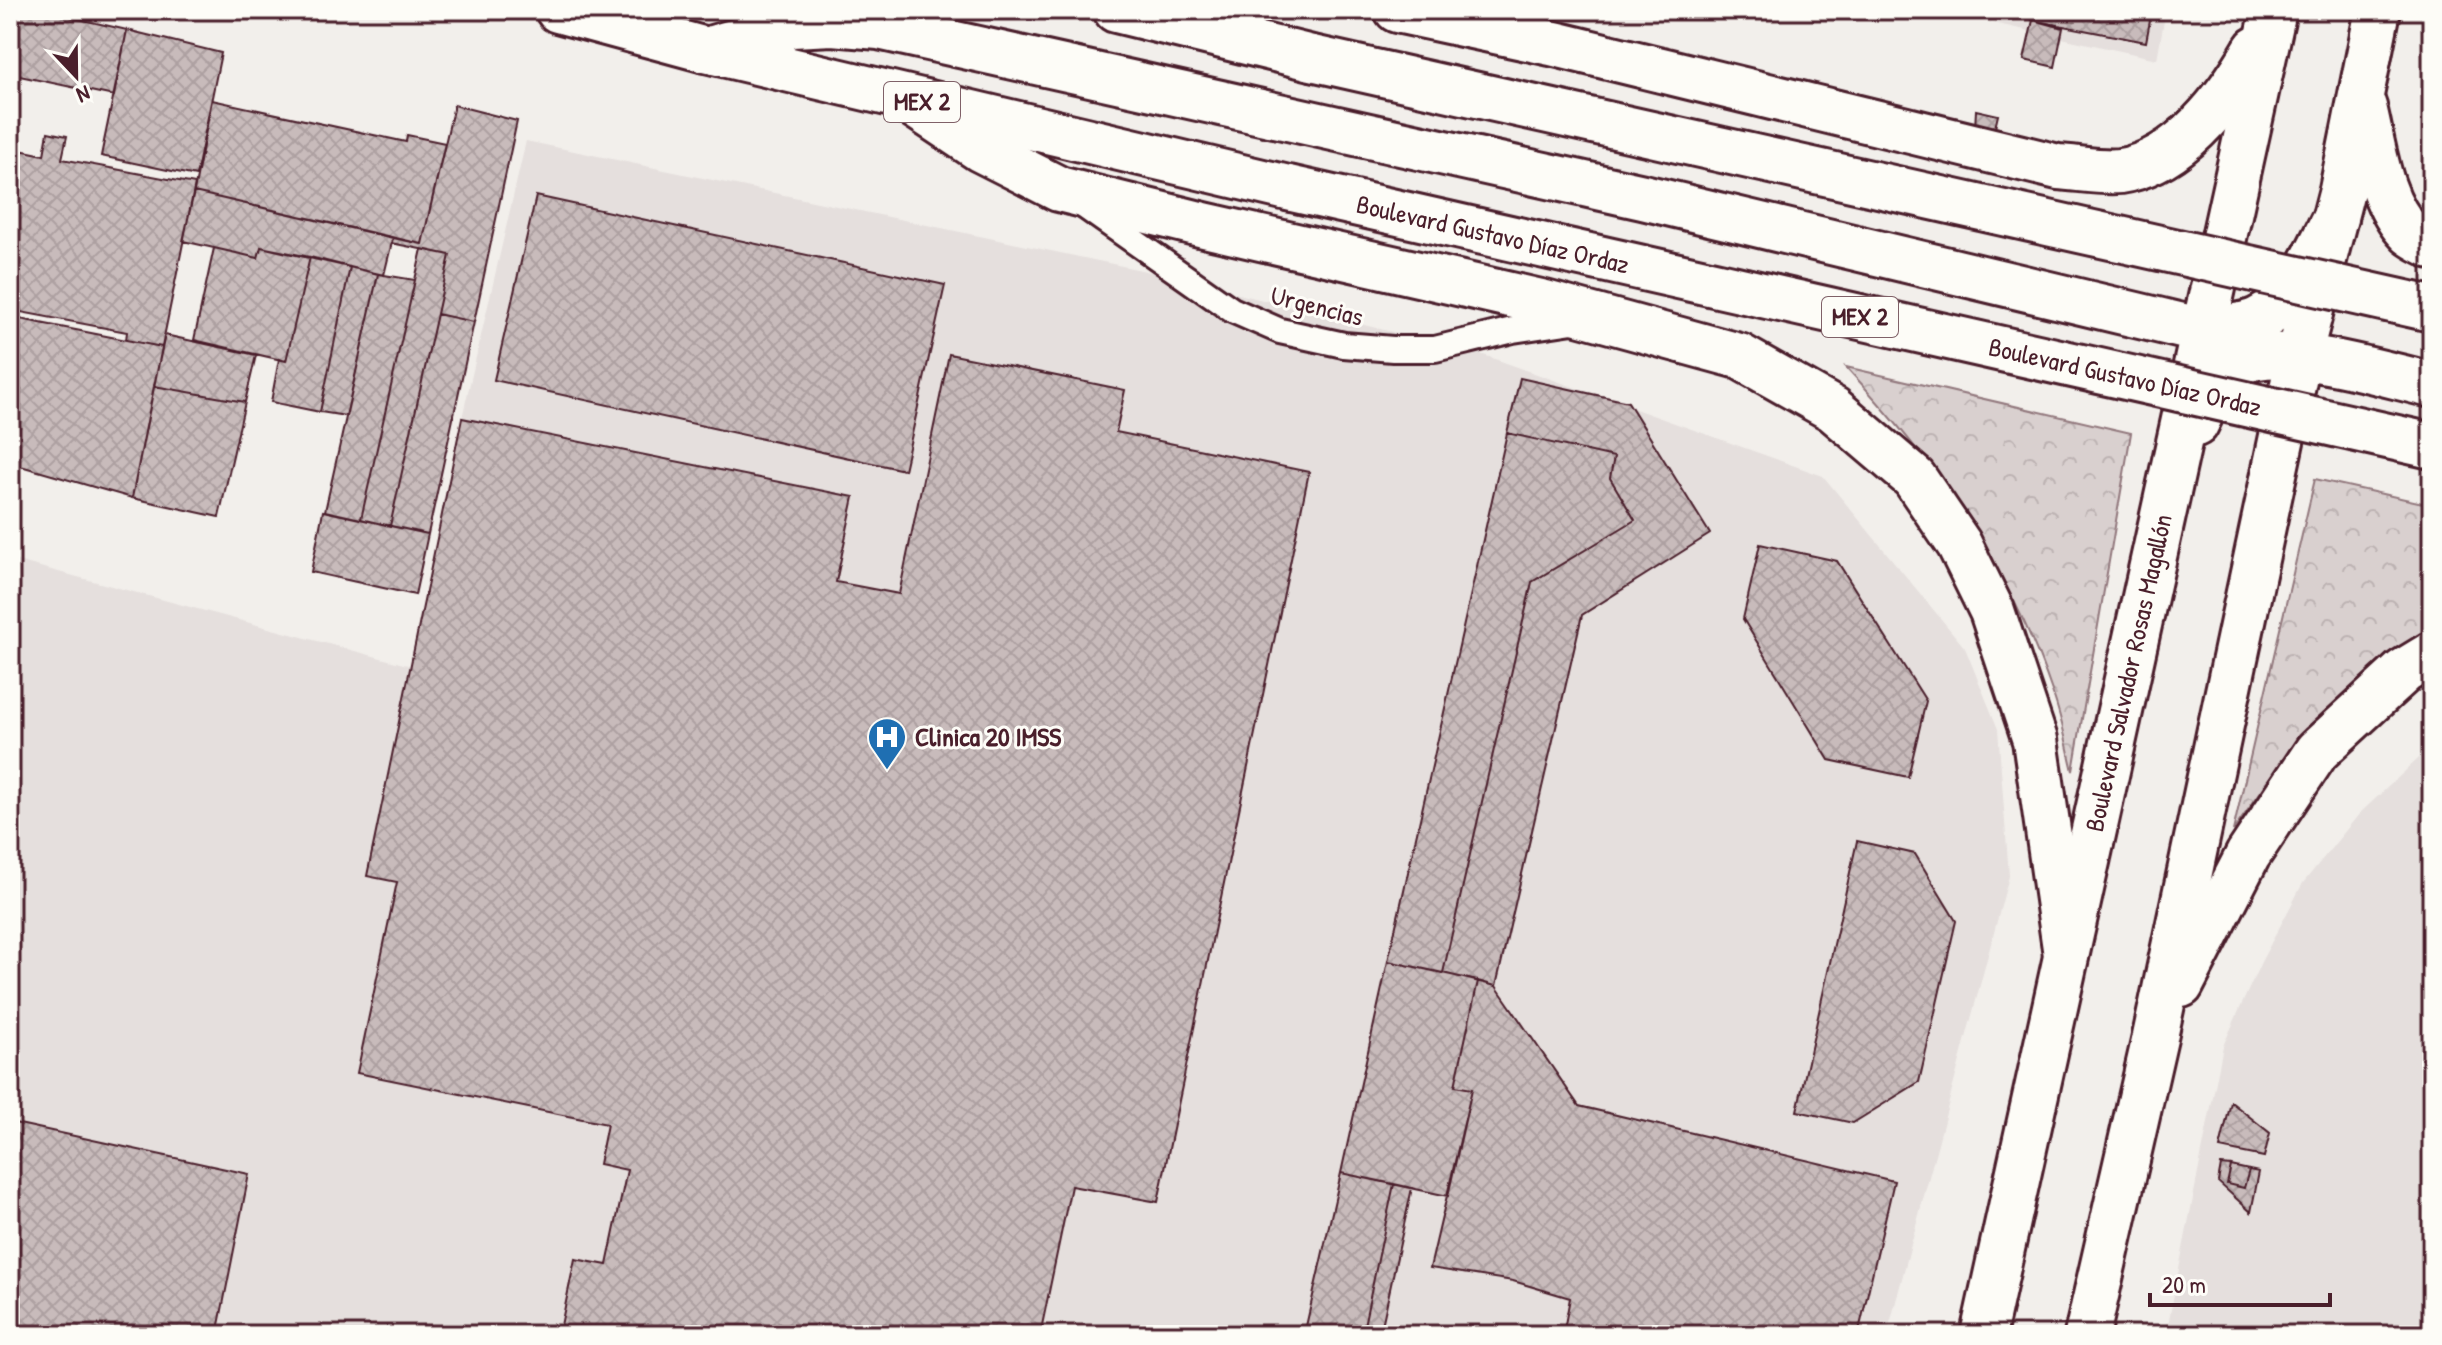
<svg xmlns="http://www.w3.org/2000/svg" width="2442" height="1345" viewBox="0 0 2442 1345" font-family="'Patrick Hand',sans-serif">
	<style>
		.built { fill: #e5dfdd }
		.forest { fill: url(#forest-crowns); stroke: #92787d; stroke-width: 2 }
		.building { fill: url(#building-cross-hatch); stroke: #4a1f2b; stroke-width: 2 }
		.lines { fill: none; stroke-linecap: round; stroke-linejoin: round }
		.service-casing { stroke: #4a1f2b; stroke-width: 30 }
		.primary-casing { stroke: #4a1f2b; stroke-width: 50 }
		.trunk-casing { stroke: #4a1f2b; stroke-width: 50 }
		.service { stroke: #fdfcf7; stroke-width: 24 }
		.primary { stroke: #fdfcf7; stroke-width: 44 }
		.trunk { stroke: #fdfcf7; stroke-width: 44 }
		.primary-bridge-casing { stroke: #4a1f2b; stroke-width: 50; stroke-linecap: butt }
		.primary-bridge { stroke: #fdfcf7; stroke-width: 44 }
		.labels { text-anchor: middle; stroke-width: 6; stroke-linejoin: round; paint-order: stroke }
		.shield { fill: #fdfcf7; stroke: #806168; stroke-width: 2 }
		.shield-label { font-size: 24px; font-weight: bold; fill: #4a1f2b }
		.street-label { font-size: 26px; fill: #4a1f2b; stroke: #fdfcf7 }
		.poi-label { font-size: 26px; font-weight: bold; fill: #4a1f2b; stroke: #fdfcf7; text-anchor: start }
	</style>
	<defs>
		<pattern id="forest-crowns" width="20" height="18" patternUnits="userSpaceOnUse" patternTransform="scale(2)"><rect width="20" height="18" fill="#d9d0cf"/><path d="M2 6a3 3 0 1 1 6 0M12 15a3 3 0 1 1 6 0" fill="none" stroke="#bcb2b2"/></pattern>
		<pattern id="building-cross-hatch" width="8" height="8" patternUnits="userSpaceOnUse" patternTransform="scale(2)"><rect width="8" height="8" fill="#c8bbbb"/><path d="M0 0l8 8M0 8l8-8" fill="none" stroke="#ada0a1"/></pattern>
	</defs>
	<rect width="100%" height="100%" fill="#f2efeb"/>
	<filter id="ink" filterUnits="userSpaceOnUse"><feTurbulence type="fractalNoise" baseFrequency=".0125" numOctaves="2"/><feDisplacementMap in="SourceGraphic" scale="16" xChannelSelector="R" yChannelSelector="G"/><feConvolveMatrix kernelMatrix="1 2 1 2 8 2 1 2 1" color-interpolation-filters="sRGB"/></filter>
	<g filter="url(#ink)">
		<path class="built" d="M1934,10H2166L2157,59Z
			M526,141L1146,271L1481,354L1823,476L1965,648L1998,729L2009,876L1887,1335H10V559L411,666L462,418Z
			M2432,746V1335H2166L2223,1046L2261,962L2303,883L2360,813Z"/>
		<path class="forest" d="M1846,367L2131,433L2073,771C2067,746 2062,719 2053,694C2012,572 1933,460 1846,367Z
			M2315,479L2432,505V632L2382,666L2305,729L2233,831Z"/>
		<path class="building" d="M10,10H39L127,30L114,96L10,74Z
			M2034,10H2152L2146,42L2032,20Z
			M2033,20L2063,28L2055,67L2024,60Z
			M127,30L221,53L196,176L101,156Z
			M212,100L406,142L407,135L445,143L422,244L194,192Z
			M454,105L517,121L474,322L437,314L450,255L391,243L393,238L422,244Z
			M1976,110L1998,115L1994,132L1975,128Z
			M48,132L67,136L62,159L195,184L162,347L126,340L127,332L10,310V148L44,155Z
			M194,192L393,238L384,275L261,247L258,258L183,241Z
			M536,196L945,285L904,470L494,380Z
			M261,247L310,257L286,361L194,340L214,248L258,258Z
			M422,249L450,255L390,526L361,519Z
			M310,257L350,267L320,412L271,402L279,359L286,361Z
			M350,267L378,274L346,416L320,412Z
			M378,274L415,280L361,519L325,511Z
			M437,314L474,322L428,534L390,526Z
			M10,317L162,347L132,498L10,463Z
			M165,335L256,355L245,402L154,386Z
			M949,354L1125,390L1116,432L1309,472L1158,1202L1071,1186L1040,1335H559L575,1259L607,1265L627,1170L599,1164L607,1124L357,1073L397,882L367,876L462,418L854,497L836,582L899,594Z
			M1520,378L1628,402L1710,534L1582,615L1496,986L1443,973L1532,582L1635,520L1610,478L1614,457L1507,433Z
			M154,386L245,402L219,517L132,498Z
			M1507,433L1614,457L1610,478L1635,520L1532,582L1443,973L1388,961Z
			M323,511L428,534L415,595L311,572Z
			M1760,544L1837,561L1926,701L1908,777L1829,760L1743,619Z
			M1857,841L1915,854L1956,921L1919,1082L1853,1123L1797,1111Z
			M1388,961L1478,981L1455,1086L1472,1089L1448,1196L1341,1173Z
			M1478,981L1496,986L1579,1106L1894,1181L1858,1335H1563L1570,1298L1513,1281L1430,1268L1472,1089L1455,1086Z
			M2231,1102L2270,1133L2264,1157L2220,1148Z
			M10,1122L249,1174L217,1335H10Z
			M2221,1165L2231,1166L2227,1184L2244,1188L2249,1170L2259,1172L2251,1212L2218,1182Z
			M2231,1166L2249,1170L2244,1188L2227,1184Z
			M1341,1173L1394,1184L1362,1335H1304Z
			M1394,1184L1412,1188L1380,1335H1362Z"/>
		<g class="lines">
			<defs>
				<path id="service" d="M1084,206L1232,310L1280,331L1344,345L1393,349H1435L1513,330L1573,321"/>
				<path id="primary" d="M558,10L706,50L1288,188
					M1116,10L1312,58"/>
				<g id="trunk">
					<path d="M1397,10L1551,43L2058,167C2077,168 2101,173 2120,171C2181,162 2228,97 2256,49"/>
					<path d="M706,50L792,25L832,23L879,27L1643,197L2203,331C2220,328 2243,327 2258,320C2299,300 2315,255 2335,218"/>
					<path d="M902,97L980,149L1059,189L1204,225L1545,303L1739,356L1833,409L1914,478L1959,544L1992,611L2035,740L2066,955"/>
					<path d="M2364,107C2374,147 2379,202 2410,233C2416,238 2425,242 2432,246"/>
					<path d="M2196,424C2207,401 2215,378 2238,364C2278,340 2386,375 2432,385"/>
					<path d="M2181,985L2248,855L2317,751L2404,671L2432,654"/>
					<path id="s1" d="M1983,1335L2274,10"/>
					<path d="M2087,1335L2155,1037L2299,356L2342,190L2378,10"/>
				</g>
			</defs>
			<use href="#service" class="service-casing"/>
			<use href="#primary" class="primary-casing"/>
			<use href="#trunk" class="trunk-casing"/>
			<use href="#service" class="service"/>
			<use href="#primary" class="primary"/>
			<use href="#trunk" class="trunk"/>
			<defs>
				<g id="primary-bridge">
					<path d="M1312,58L2432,309"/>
					<path id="s2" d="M1288,188L2432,446"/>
				</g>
			</defs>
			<use href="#primary-bridge" class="primary-bridge-casing"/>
			<use href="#primary-bridge" class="primary-bridge"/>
		</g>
	</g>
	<defs>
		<symbol id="hospital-pin" viewBox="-11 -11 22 30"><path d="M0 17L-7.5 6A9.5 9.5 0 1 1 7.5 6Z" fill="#1f6fb2" stroke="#fdfcf7"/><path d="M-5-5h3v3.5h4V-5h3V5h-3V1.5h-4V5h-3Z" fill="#fff"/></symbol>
	</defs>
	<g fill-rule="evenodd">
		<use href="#hospital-pin" x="865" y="715" width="44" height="60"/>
	</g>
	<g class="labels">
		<g class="shield">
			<rect x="884" y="82" width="76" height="40" rx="6"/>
			<rect x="1822" y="297" width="76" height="40" rx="6"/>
		</g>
		<g class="shield-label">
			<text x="922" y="110">MEX 2</text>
			<text x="1860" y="325">MEX 2</text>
		</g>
		<g class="street-label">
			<text dy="9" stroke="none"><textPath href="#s2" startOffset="210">Boulevard Gustavo Díaz Ordaz</textPath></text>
			<text transform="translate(1317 306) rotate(14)" y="9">Urgencias</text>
			<text dy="9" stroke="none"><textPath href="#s2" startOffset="858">Boulevard Gustavo Díaz Ordaz</textPath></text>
			<text dy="9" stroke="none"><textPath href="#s1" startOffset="678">Boulevard Salvador Rosas Magallón</textPath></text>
		</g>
		<g class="poi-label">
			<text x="915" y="746">Clinica 20 IMSS</text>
		</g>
	</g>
	<rect width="2442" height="1345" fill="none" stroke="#fdfcf7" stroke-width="40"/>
	<rect x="20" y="20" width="2402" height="1305" fill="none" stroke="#4a1f2b" stroke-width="3" filter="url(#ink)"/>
	<g transform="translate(76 76) rotate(158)" stroke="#fdfcf7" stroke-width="6" paint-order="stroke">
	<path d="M0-6L14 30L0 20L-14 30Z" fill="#4a1f2b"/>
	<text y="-12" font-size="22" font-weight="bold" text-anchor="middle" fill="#4a1f2b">N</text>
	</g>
	<path d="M2150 1293v12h180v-12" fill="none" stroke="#4a1f2b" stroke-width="4"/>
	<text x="2162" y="1293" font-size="24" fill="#4a1f2b" stroke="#fdfcf7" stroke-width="6" paint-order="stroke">20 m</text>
</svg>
